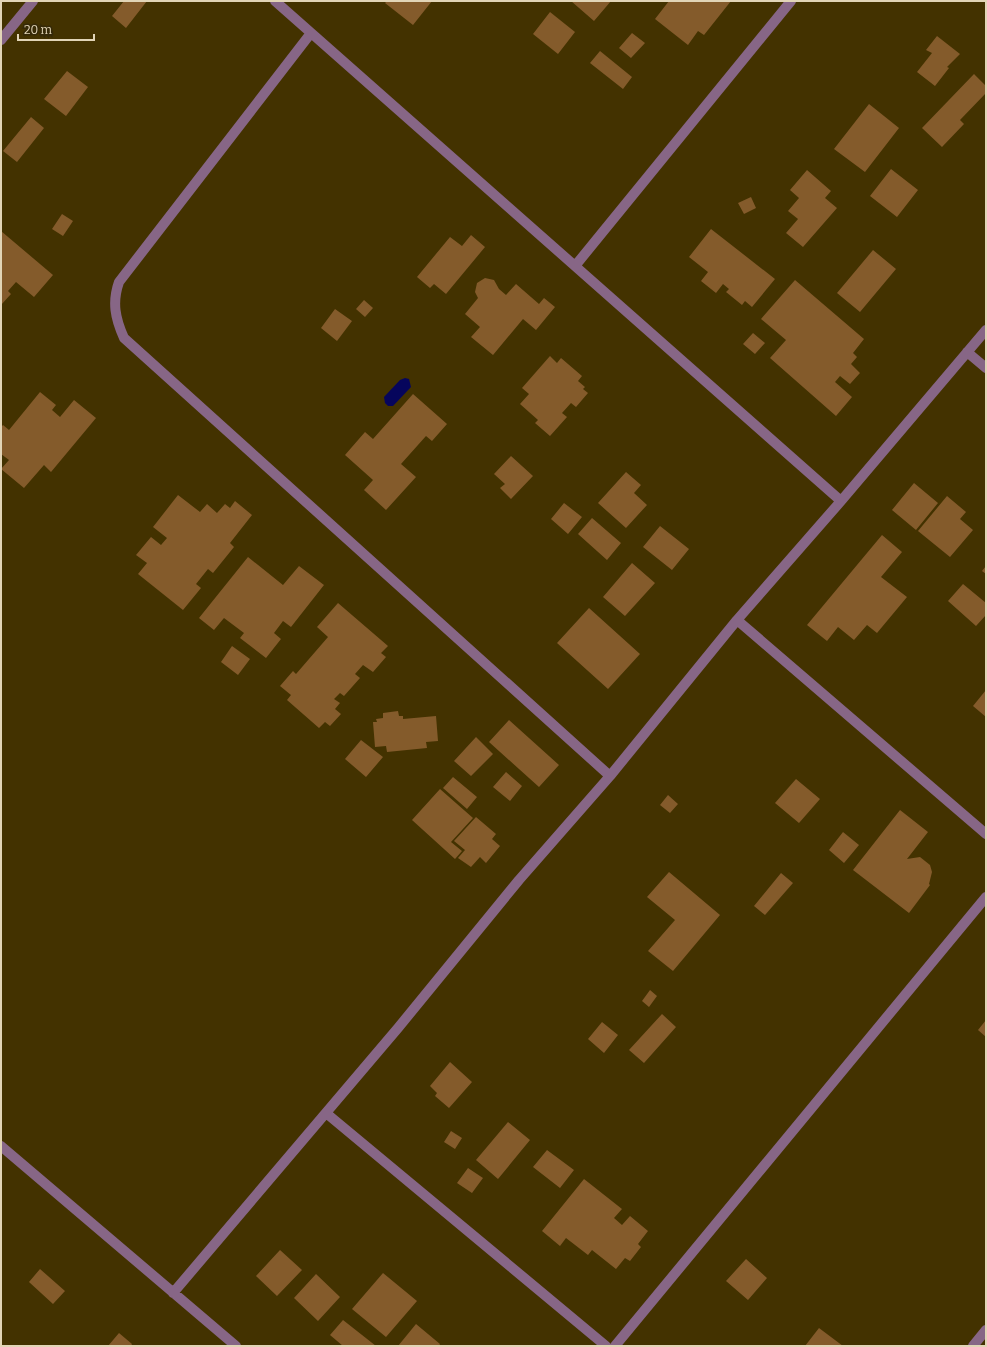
<svg xmlns="http://www.w3.org/2000/svg" width="987" height="1347" viewBox="0 0 987 1347" font-family="Bitter,serif">
	<style>
		.water { fill: #06055c }
		.building { fill: #845b2b }
		.lines { fill: none; stroke-linecap: round; stroke-linejoin: round }
		.minor { stroke: #876686; stroke-width: 10 }
	</style>
	<rect width="100%" height="100%" fill="#433200"/>
	<path class="water" d="M405,378L409,379L411,387L393,406H388L385,403L384,397L400,380Z"/>
	<path class="building" d="M124,1H147L126,28L112,16Z
		M387,1H432L413,25L385,3Z
		M571,1H611L594,21Z
		M669,1H731L704,35L698,31L688,45L655,19Z
		M550,12L575,32L558,54L533,34Z
		M632,33L645,43L631,58L619,48Z
		M937,36L960,54L947,67L949,68L935,86L917,72L932,53L926,50Z
		M600,51L632,77L623,89L590,63Z
		M67,71L88,87L66,116L44,99Z
		M974,74L986,86V93L960,120L964,124L942,147L922,128Z
		M869,104L899,128L865,172L834,149Z
		M31,117L44,128L17,162L3,151Z
		M891,169L918,190L897,217L870,196Z
		M807,170L831,191L825,198L837,208L803,247L786,233L798,219L788,211L799,198L790,190Z
		M751,197L756,208L744,214L738,203Z
		M62,214L73,221L63,236L52,229Z
		M711,229L775,279L752,307L745,301L742,305L726,292L729,289L723,284L716,293L701,281L708,272L689,257Z
		M1,231L53,275L34,297L16,282L8,291L11,294L1,305Z
		M471,235L485,247L446,294L434,284L430,288L417,277L450,237L462,246Z
		M873,250L896,269L860,312L837,293Z
		M485,278L494,280L499,289L506,295L516,284L539,304L544,298L555,307L536,330L523,319L493,355L471,337L480,327L465,314L478,298L475,292L477,283Z
		M795,280L864,339L853,353L857,357L851,364L860,373L850,384L840,376L835,382L852,397L836,416L770,358L786,340L761,319Z
		M364,300L373,308L365,317L356,309Z
		M335,309L352,321L337,341L321,328Z
		M753,333L765,343L755,354L743,344Z
		M550,356L557,363L561,358L582,376L578,381L585,387L583,389L588,393L576,407L571,403L562,413L567,417L550,436L535,423L538,420L520,404L529,394L522,388Z
		M40,392L56,405L52,410L60,417L74,400L96,418L51,472L44,465L24,488L1,469L9,460L1,454V427L3,425L9,430Z
		M413,394L447,424L432,441L426,436L401,464L416,477L386,510L364,490L373,480L345,455L365,432L373,439Z
		M511,456L533,476L511,499L500,488L505,484L494,474Z
		M626,472L641,485L634,493L647,505L626,528L598,503Z
		M914,483L938,503L916,530L892,510Z
		M178,495L200,512L207,504L217,513L225,504L230,508L235,501L252,515L230,543L234,547L213,573L208,569L196,584L201,588L183,610L138,574L147,563L136,555L151,537L161,545L167,538L153,527Z
		M947,496L966,512L960,519L973,530L950,557L918,531Z
		M564,503L582,517L568,534L551,519Z
		M592,518L621,543L607,560L578,534Z
		M660,526L689,549L672,570L643,547Z
		M882,535L902,552L881,577L907,597L877,633L867,625L854,640L838,627L827,641L807,625Z
		M248,557L283,585L299,566L324,585L291,627L283,621L274,633L281,639L266,658L240,638L244,633L224,618L214,630L199,618Z
		M632,563L655,583L625,616L603,597Z
		M986,566V574L982,571Z
		M963,584L986,603V615L976,626L948,601Z
		M338,603L388,646L381,653L386,657L373,672L363,665L355,674L360,678L344,696L340,693L334,699L340,703L335,709L341,714L330,726L325,722L319,728L287,700L291,695L280,686L293,671L296,674L328,637L317,627Z
		M589,608L640,654L608,689L557,643Z
		M232,646L250,659L238,675L221,662Z
		M986,690V717L973,706Z
		M398,711L399,716H403V719L436,716L438,741L426,742L427,748L387,752L386,746L375,747L373,722H377L376,719L383,718V713Z
		M509,720L559,765L539,787L489,742Z
		M476,737L493,754L471,776L454,761Z
		M361,740L383,757L366,777L345,759Z
		M506,772L522,786L510,801L493,787Z
		M453,777L477,797L467,809L443,788Z
		M796,779L820,799L799,823L775,803Z
		M440,789L473,818L451,842L462,851L455,859L412,820Z
		M668,795L678,804L670,813L660,805Z
		M900,810L928,832L907,859L920,857L930,865L932,872L929,884L930,885L909,913L853,870Z
		M476,817L496,834L492,839L500,846L486,863L480,857L471,867L458,858L465,850L454,841Z
		M843,832L859,845L844,863L829,850Z
		M669,872L720,915L673,971L648,951L675,920L647,897Z
		M781,873L793,883L765,915L754,906Z
		M650,990L657,996L649,1007L642,1001Z
		M662,1014L676,1027L644,1063L629,1050Z
		M986,1020V1037L978,1030Z
		M602,1022L618,1035L604,1053L588,1039Z
		M450,1062L472,1082L449,1108L435,1096L437,1093L430,1086Z
		M508,1122L530,1140L498,1179L476,1160Z
		M451,1131L462,1138L455,1149L444,1142Z
		M547,1150L574,1170L560,1188L533,1167Z
		M468,1168L483,1178L472,1193L457,1183Z
		M584,1179L622,1209L614,1218L622,1225L630,1216L648,1231L638,1244L641,1247L630,1261L625,1258L616,1269L592,1250L588,1255L566,1238L560,1246L542,1231Z
		M280,1250L302,1270L277,1296L256,1276Z
		M746,1259L767,1278L748,1300L726,1281Z
		M40,1269L65,1291L53,1304L29,1282Z
		M383,1273L417,1301L386,1337L352,1309Z
		M316,1274L340,1297L318,1321L294,1298Z
		M343,1320L376,1346H343L330,1335Z
		M416,1324L440,1344L439,1346H398Z
		M819,1328L843,1346H805Z
		M119,1333L132,1344L131,1346H108Z"/>
	<g class="lines">
		<path class="minor" d="M275,1L841,501
			M311,33L119,282C112,302 115,318 124,338L610,776
			M1,40L33,1
			M575,266L791,1
			M967,352L986,368
			M737,620L986,834
			M326,1113L606,1346
			M1,1146L236,1346
			M173,1293L398,1028L519,880L610,776L737,620L841,501L986,330
			M615,1346L986,897
			M973,1346L986,1330"/>
	</g>
	<rect width="987" height="1347" fill="none" stroke="#e2d5b7" stroke-width="4"/>
	<path d="M18 34v6h76v-6" fill="none" stroke="#e2d5b7" stroke-width="2"/>
	<text x="24" y="34" font-size="12" fill="#e2d5b7" stroke="#352908" stroke-width="3" paint-order="stroke">20 m</text>
</svg>
